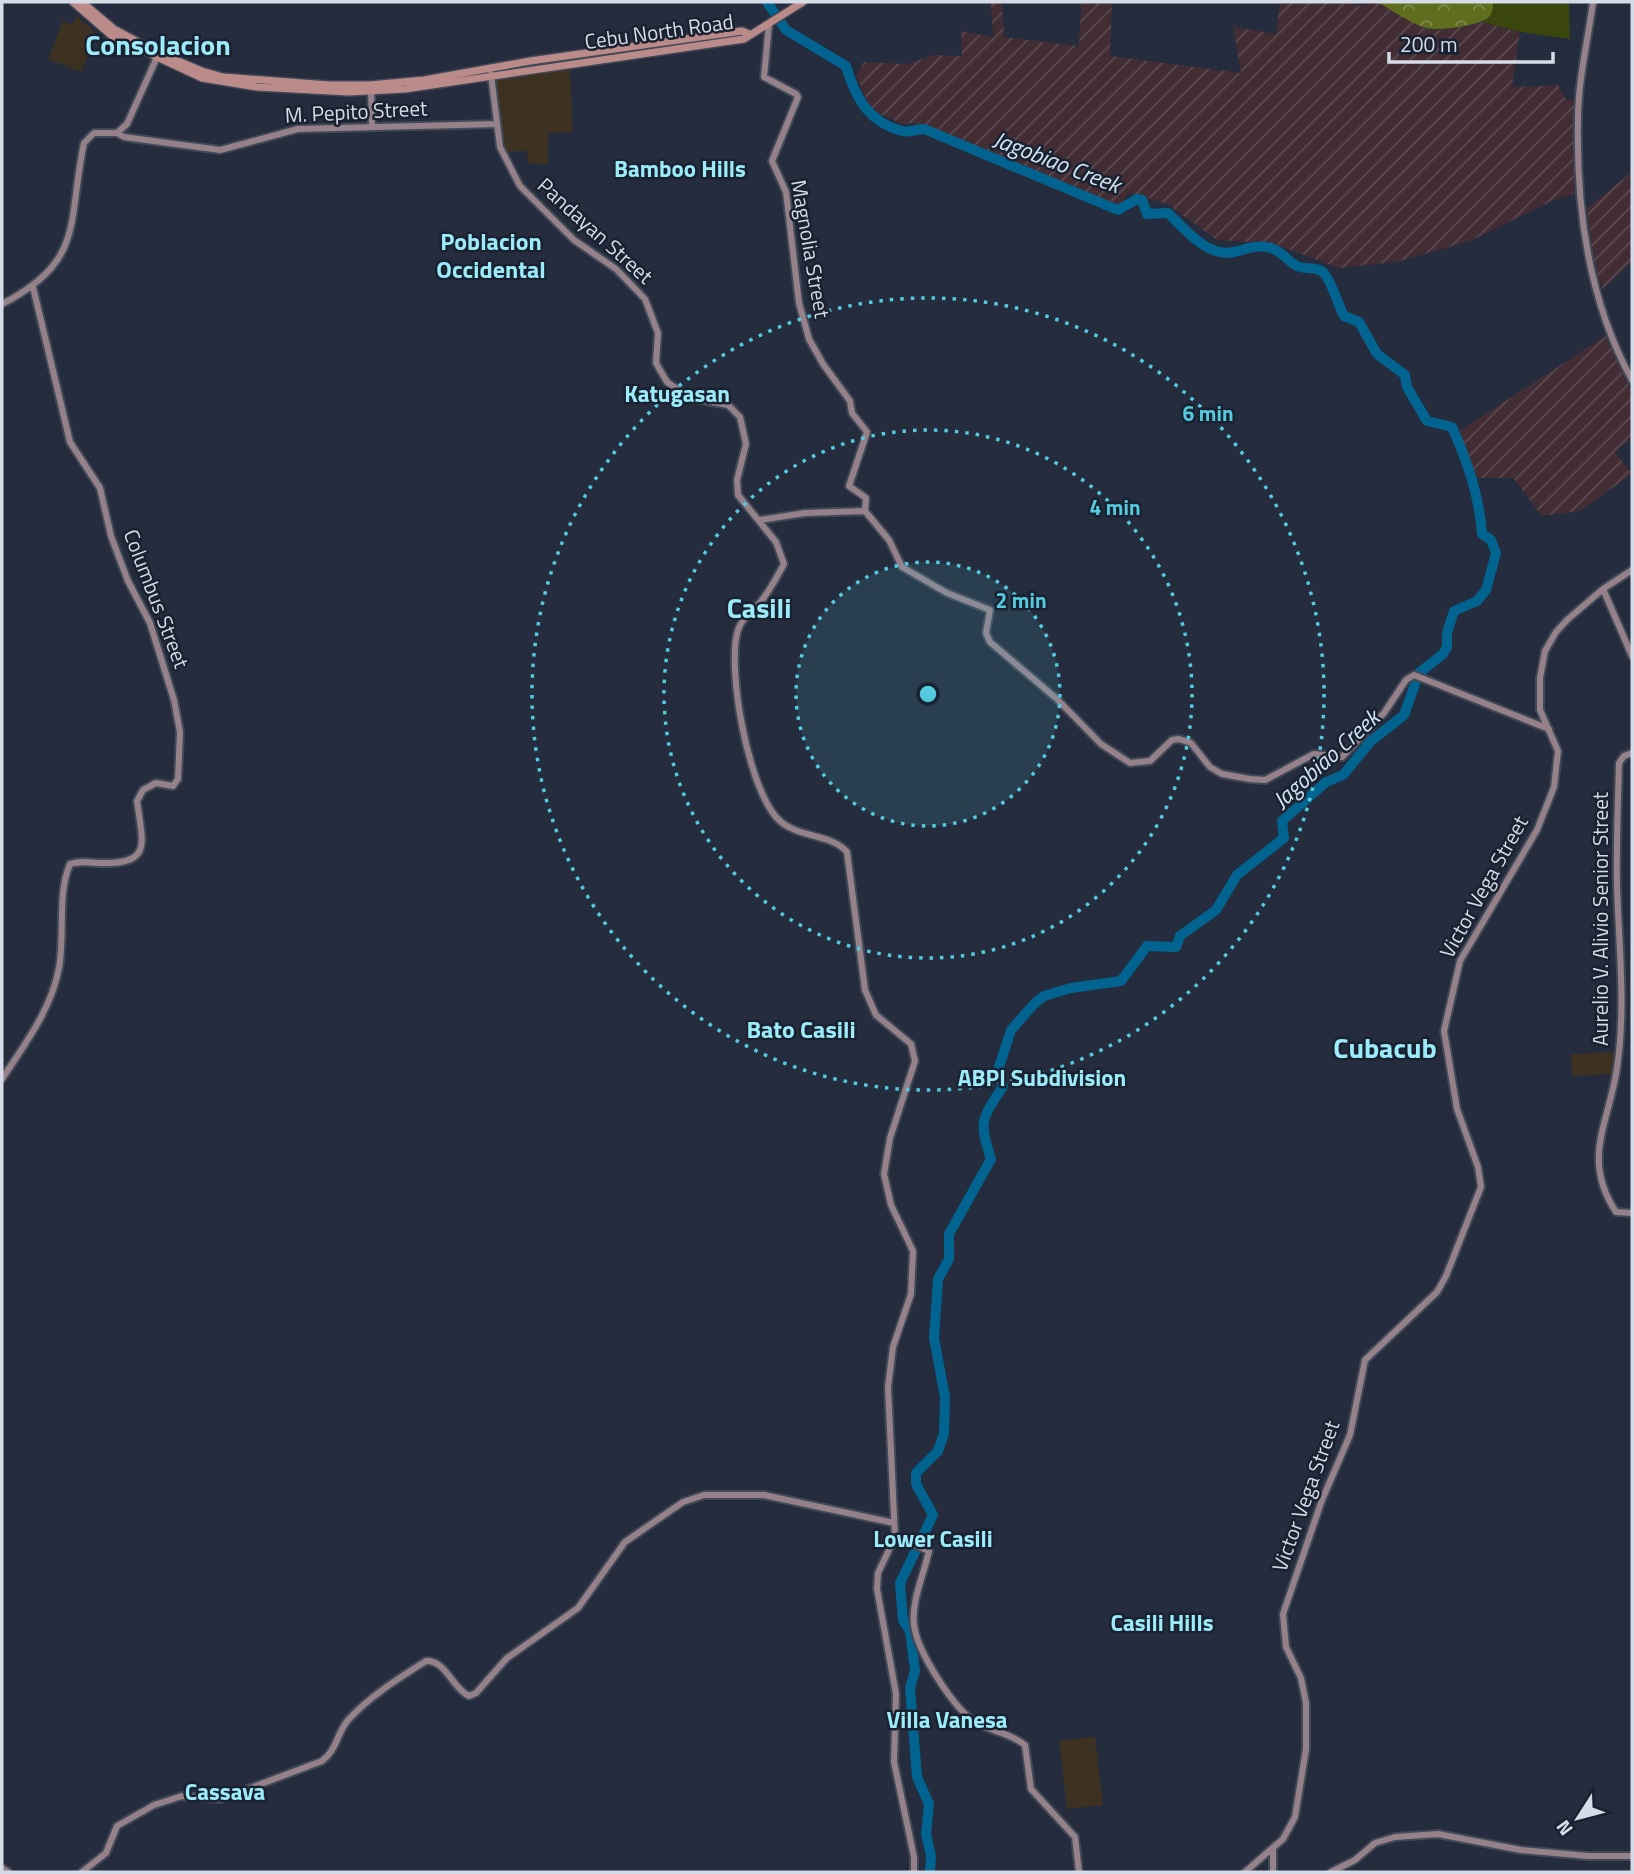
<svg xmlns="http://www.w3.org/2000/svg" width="1634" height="1874" viewBox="0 0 1634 1874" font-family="'Titillium Web',sans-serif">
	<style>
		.industrial { fill: url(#industrial-furrows) }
		.education { fill: #3d3122 }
		.green { fill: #3b460e }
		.forest { fill: url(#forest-crowns) }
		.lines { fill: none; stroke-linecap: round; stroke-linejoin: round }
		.river { stroke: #006390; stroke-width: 10 }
		.secondary-casing { stroke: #414856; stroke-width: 10 }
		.primary-casing { stroke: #414856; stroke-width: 10 }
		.secondary { stroke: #94818a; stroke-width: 6 }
		.primary { stroke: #ba8b89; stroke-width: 7 }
		.ring { fill: none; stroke: #54cade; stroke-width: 3.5; stroke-dasharray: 3.5 7 }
		.labels { text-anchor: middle; stroke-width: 5; stroke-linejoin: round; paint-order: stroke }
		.street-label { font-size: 21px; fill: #d6dce7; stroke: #1a2232 }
		.water-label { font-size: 23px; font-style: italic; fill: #d2e5f2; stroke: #1a2232 }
		.neighbourhood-label { font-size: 23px; font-weight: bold; fill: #9bebf9; stroke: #1a2232 }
		.quarter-label { font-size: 24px; font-weight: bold; fill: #9bebf9; stroke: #1a2232 }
		.district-label { font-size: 28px; font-weight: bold; fill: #9bebf9; stroke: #1a2232 }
		.centre { fill: #54cade; stroke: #1a2232; stroke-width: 3.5 }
		.ring-label { font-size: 21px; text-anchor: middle; font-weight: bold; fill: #54cade; stroke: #1a2232; stroke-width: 5; stroke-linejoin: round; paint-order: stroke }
	</style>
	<defs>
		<pattern id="industrial-furrows" width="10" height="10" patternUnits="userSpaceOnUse" patternTransform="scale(1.75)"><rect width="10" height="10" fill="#412d33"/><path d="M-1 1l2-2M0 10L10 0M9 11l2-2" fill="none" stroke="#5c4b51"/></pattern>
		<pattern id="forest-crowns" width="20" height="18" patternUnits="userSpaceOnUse" patternTransform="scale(1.75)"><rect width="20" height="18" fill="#5e6e1e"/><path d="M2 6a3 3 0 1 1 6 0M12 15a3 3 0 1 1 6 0" fill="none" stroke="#7c894a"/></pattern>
	</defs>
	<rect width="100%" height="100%" fill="#242c3d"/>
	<path class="industrial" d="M991,2H1002L1004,37L1079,46L1081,2H1112L1110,56L1241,73L1233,27L1276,34L1280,2H1353L1357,6L1377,2L1426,29L1439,30L1483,22L1520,32L1512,87L1558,85L1566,99L1576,100L1574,194L1554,200L1470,241L1396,262L1339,268L1274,244L1217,240L1167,204L1128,193L1121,206L912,123L902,124L871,110L856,76L864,62L907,64L933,55L962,56L961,31L993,37Z
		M1632,172V261L1603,289L1594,265L1587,208Z
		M1605,336L1632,392V438L1615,452L1632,474L1580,511L1542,516L1513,478H1475L1458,432Z"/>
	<path class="education" d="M77,16L97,34L81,72L48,59L63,21L72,25Z
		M570,68L573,132L548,133V164L528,163L527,151L504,152L495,79Z
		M1615,1052L1613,1074L1572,1076L1571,1054Z
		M1095,1737L1103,1805L1067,1809L1059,1741Z"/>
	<path class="green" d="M1493,2H1569L1570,39L1521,32L1483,22L1490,17Z"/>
	<path class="forest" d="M1377,2H1493C1493,7 1493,13 1489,17C1483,25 1435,32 1426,28C1409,23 1393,10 1377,2Z"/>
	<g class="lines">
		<path class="river" d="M767,2L786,30L846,66C855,97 868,122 902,131C908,133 917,129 924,129L1118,210L1137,199L1142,200L1147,214L1168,213C1184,228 1207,258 1234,252C1247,249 1257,244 1271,248C1282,251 1287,261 1297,266C1306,270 1316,266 1323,272C1333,283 1337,303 1344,316L1359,322L1377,354L1405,375L1407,387L1427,421L1452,427C1468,463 1479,495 1482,534L1491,540L1496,553L1486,590L1477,601L1454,611L1447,633V647L1443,654L1419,673L1404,715L1371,741L1343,775L1326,782L1282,821L1284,838L1237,875L1216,910L1180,936L1176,947L1147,946L1121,981L1071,988L1044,996L1035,1003L1011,1030L998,1070L1003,1086C982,1120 978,1119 991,1159L949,1234V1259L938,1279L934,1338L945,1397L944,1434L938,1451L916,1473V1484L933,1515L900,1583L903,1620L910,1631L915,1671L910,1688L917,1777L929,1804L926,1834L931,1856L930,1872"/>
		<defs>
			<path id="secondary" d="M1593,2C1588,40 1578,80 1578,119C1576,209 1588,300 1632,380
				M769,24L764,77L796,94L798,97L772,161L786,192L799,303L809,339L823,364L850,401L852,413L867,432L849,486L866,498L865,511L889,540L902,567L947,593L990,610L986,633L990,642L1057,699L1101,744L1130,763L1150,761L1172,740L1179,739L1191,743L1210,767L1222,774L1250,779L1265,780L1314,754L1342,757L1384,713L1406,680L1414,675L1549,729
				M491,74L500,147L520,186L574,240L616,269L645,299L658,333L656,363L667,382L690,398L728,405L740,417L746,444L737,480L738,495L776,542L784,564C776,578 769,593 758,605C750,614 742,618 738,630C726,668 749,794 780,821C799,838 832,834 847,852L865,990L876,1015L911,1044L915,1061L890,1138L884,1174L891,1205L913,1251L911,1294L893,1347L888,1387L895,1537L878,1573L877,1589L896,1694L894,1762L914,1857V1872
				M371,87L372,127
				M117,133L127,124L158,55
				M2,304C86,261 67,222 84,143L94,133H117L124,137L220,150L298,129L497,124
				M760,520L805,513L865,511
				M1603,589L1632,656
				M1632,753L1624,756L1619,763C1618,804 1616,846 1617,887C1619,948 1626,1008 1617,1068C1609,1123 1581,1159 1616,1212L1632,1213
				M2,1079C25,1044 51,1010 59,968C65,935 57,894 70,864C79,861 88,862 97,863C153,865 143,845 137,801L143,790L156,783L173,786L178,779L180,732L174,700L150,623L128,581L111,536L100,488L70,442L33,287
				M895,1537L929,1551C924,1574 911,1602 914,1625C917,1651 954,1710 977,1723C993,1732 1010,1733 1025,1745L1031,1789L1075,1837L1079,1872
				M2,1868L8,1872
				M82,1872L106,1853L117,1826L154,1805L182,1796L221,1799L322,1761C337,1750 337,1733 348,1720C370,1696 399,1678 426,1661C446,1660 452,1688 469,1696L476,1693L507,1658L578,1608L625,1542L683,1502L704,1495H764L894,1523
				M1245,1872L1283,1839L1295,1817L1306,1749V1703L1301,1678L1286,1647L1283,1614L1322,1500L1350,1435L1365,1360L1437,1292L1446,1276L1481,1187L1478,1167L1457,1109L1444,1031L1460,961L1537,830L1554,787L1558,751L1540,710V678L1545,651L1556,632L1567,620L1603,589L1632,570
				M1273,1872V1849
				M1331,1872L1355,1860L1375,1843L1395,1837L1438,1834L1521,1850L1588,1856H1632"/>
			<path id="primary" d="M73,2L112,36L202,78L257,87L349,92L405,89L744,39L803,2
				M82,2L114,29L159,53L202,71L223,77L329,85H370L424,80L530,61L742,31L749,34"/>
		</defs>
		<use href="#secondary" class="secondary-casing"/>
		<use href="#primary" class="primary-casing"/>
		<use href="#secondary" class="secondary"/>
		<use href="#primary" class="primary"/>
	</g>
	<circle cx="928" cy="694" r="132" fill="#54cade" fill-opacity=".12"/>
	<g class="ring">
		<circle cx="928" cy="694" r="132"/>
		<circle cx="928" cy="694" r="264"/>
		<circle cx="928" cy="694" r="396"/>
	</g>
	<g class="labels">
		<g class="street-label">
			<text transform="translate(659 32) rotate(-8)" y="7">Cebu North Road</text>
			<text transform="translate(356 112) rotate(-3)" y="7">M. Pepito Street</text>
			<text transform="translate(595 231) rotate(42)" y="7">Pandayan Street</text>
			<text transform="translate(810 249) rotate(80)" y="7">Magnolia Street</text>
			<text transform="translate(156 599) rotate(69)" y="7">Columbus Street</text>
			<text transform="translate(1484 887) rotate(-61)" y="7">Victor Vega Street</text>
			<text transform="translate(1601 919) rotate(-90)" y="7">Aurelio V. Alivio Senior Street</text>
			<text transform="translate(1306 1496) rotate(-70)" y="7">Victor Vega Street</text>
		</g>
		<g class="water-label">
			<text transform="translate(1057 162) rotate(21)" y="8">Jagobiao Creek</text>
			<text transform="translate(1326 759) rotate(-42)" y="8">Jagobiao Creek</text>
		</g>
		<g class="neighbourhood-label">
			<text x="680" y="177">Bamboo Hills</text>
			<text x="677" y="402">Katugasan</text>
			<text x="1042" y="1086">ABPI Subdivision</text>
			<text x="933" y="1547">Lower Casili</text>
			<text x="1162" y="1631">Casili Hills</text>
			<text x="947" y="1728">Villa Vanesa</text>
			<text x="225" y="1800">Cassava</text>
		</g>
		<g class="quarter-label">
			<text x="491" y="250">Poblacion<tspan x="491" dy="28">Occidental</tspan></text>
			<text x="801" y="1038">Bato Casili</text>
		</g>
		<g class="district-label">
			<text x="158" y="55">Consolacion</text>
			<text x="759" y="618">Casili</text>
			<text x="1385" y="1058">Cubacub</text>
		</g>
	</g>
	<circle cx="928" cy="694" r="10" class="centre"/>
	<g class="ring-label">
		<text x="1208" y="421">6 min</text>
		<text x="1115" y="515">4 min</text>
		<text x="1021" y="608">2 min</text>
	</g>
	<rect width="1634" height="1874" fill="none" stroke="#d6dce7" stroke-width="7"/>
	<g transform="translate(1578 1818) rotate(234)" stroke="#1a2232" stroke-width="5" paint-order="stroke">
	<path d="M0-5L12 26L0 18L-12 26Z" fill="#d6dce7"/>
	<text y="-10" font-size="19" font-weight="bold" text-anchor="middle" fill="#d6dce7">N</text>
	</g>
	<path d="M1389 52v10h164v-10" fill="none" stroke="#d6dce7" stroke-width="3.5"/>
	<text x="1400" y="52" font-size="21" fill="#d6dce7" stroke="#1a2232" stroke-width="5" paint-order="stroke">200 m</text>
</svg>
